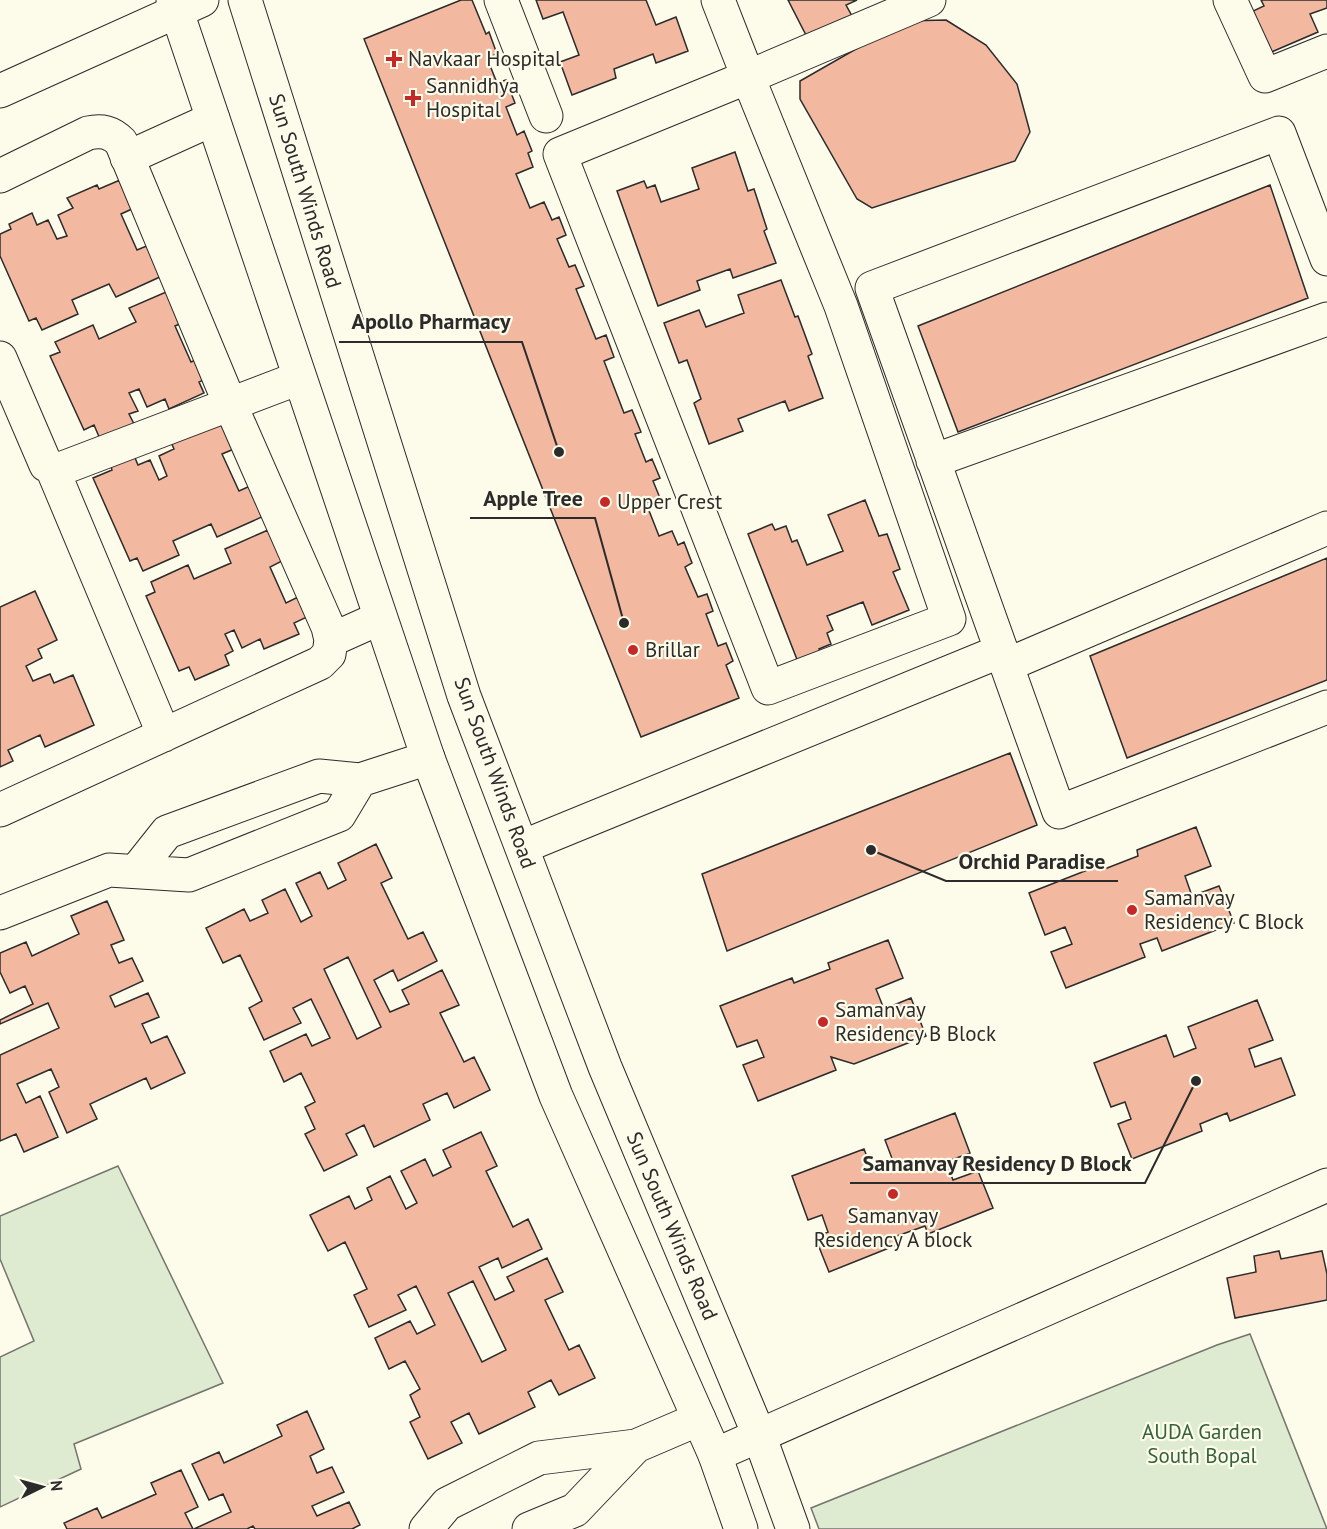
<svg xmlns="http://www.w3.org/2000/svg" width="1327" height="1529" viewBox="0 0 1327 1529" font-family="'PT Sans',sans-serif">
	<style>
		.green { fill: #deebd1; stroke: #74746e; stroke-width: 1.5 }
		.building { fill: #f2b8a0; stroke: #2b2b2b; stroke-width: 1.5; fill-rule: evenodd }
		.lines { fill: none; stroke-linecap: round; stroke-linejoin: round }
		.street-casing { stroke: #2b2b2b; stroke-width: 35 }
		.secondary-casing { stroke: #2b2b2b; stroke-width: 35 }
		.street { stroke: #fdfbea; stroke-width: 33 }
		.secondary { stroke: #fdfbea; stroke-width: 33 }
		.poi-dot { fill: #c62828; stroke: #fdfbea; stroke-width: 2 }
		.labels { text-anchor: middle; stroke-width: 4.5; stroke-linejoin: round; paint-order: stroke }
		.poi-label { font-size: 21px; fill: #2b2b2b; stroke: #fdfbea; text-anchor: start }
		.street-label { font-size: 21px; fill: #2b2b2b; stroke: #fdfbea }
		.park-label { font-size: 21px; fill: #34623c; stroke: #fdfbea }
		.leader { fill: none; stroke: #2b2b2b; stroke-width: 2 }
		.callout-dot { fill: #2b2b2b; stroke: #fdfbea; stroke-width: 2 }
		.callout-label { font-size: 22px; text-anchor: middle; font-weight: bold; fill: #2b2b2b; stroke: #fdfbea; stroke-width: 4.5; stroke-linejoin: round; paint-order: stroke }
	</style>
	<rect width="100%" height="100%" fill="#fdfbea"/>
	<path class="green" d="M118,1166L223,1383L74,1444L81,1469L0,1507V1357L34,1341L0,1259V1216Z
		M1250,1334L1327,1529H819L811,1508L1217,1345Z"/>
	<path class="building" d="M461,0H472L486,34L489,32L497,54L487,58L497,83L506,80L515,103L506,107L517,135L524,131L532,151L528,153L533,167L516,174L530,208L544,202L552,220L559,217L566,235L557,239L569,267L575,265L584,286L576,289L596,339L606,335L614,357L604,361L624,413L632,410L641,432L635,434L646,462L652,459L660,478L653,481L660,498L646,503L659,536L672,531L678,545L684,542L692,563L685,567L698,597L707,594L713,611L706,614L718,646L726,643L733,661L726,665L739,698L641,737L364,39Z
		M536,0H646L656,25L676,17L688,51L656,63L653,54L614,69L616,78L572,95L560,62L579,55L563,12L543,19Z
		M788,0H857L846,5L852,16L808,39Z
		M1261,0H1327V8L1310,14L1318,32L1269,53L1251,12L1264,6Z
		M946,20L986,45L1017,84L1030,132L1015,161L872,208L857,199L800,99V81L905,21Z
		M735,152L748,191L754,189L767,229L764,231L776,263L733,278L730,269L697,281L700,290L658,306L617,191L644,181L647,188L655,185L661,202L699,189L692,168Z
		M120,180L132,209L121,214L137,250L149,245L162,276L116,297L109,284L72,300L78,314L42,330L36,318L29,321L0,256V234L11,229L9,224L32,213L37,225L48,220L57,239L67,236L58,215L73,208L67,198L97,185L99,189Z
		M1270,185L1308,298L958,432L918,326Z
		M781,280L795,317L798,316L812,354L808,356L823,398L789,411L785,401L738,419L743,431L709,444L694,403L701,399L687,360L679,363L664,323L699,310L706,327L744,313L738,295Z
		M173,289L187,321L175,326L191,362L203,357L212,376L199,382L204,393L169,409L165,399L147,407L139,389L129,393L138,411L129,414L134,424L100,439L94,425L84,430L50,356L60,352L55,342L93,325L99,339L136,322L129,308Z
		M221,420L234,449L222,454L239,491L250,486L264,516L217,537L211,524L173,541L179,555L143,571L137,558L130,561L93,478L112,470L110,464L133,453L138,465L150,460L159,480L167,476L159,456L174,449L169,438Z
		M865,500L879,536L887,534L900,569L893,572L909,610L872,625L863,602L827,616L833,630L827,633L831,644L819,649L821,653L798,662L748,534L772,524L775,530L786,526L792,542L797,540L807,565L843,551L828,515Z
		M268,530L282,561L270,567L286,603L298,597L307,617L294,623L299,634L264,649L260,639L242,648L234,630L225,634L233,651L225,655L229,665L195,680L189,667L179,671L146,596L155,592L151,582L188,565L194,579L231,563L225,549Z
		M1327,558V680L1127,758L1090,656Z
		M35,591L57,640L38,649L42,658L26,666L33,681L50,674L54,683L73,675L94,725L45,747L40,735L8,750L13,761L0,767V607Z
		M1010,753L1037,825L727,951L702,874Z
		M1196,827L1211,866L1185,876L1192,896L1219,886L1234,923L1162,951L1157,938L1140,944L1145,957L1066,988L1051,952L1072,944L1065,927L1045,935L1029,893L1100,865L1102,870L1138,856L1137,850Z
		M376,844L392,878L381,883L408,939L423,932L437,961L398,981L393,970L374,980L390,1012L409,1004L402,990L442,970L459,1005L440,1013L464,1062L474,1057L490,1090L454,1108L447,1093L423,1104L430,1120L374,1147L364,1125L346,1134L357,1155L324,1171L305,1134L315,1129L305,1107L315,1102L301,1073L284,1082L270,1051L306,1034L312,1046L330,1038L311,999L293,1008L301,1023L264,1040L249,1008L262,1001L240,955L223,963L206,928L244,909L250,921L268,913L262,900L285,889L301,922L312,916L296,883L320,872L328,889L346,880L338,863ZM348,957L381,1027L357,1039L324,969Z
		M107,901L124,940L111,945L119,963L132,958L143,981L110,996L115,1007L148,993L159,1017L142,1024L151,1043L167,1036L185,1073L151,1089L146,1078L90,1104L97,1119L67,1133L49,1092L59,1087L51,1069L17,1084L26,1103L40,1096L58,1137L24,1152L16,1134L0,1141V1055L59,1028L48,1003L0,1024V1020L33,1004L25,986L10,993L0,972V953L26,942L32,956L79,934L71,916Z
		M888,940L903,978L876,989L884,1009L911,998L926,1036L854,1064L831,1057L836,1070L758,1101L743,1065L764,1057L757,1040L737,1047L720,1006L792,978L794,983L830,969L828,963Z
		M1257,1000L1273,1040L1249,1049L1255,1067L1281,1058L1295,1095L1230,1121L1227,1113L1200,1124L1202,1131L1132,1159L1118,1124L1131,1119L1125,1102L1111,1107L1094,1063L1166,1035L1174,1057L1196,1048L1188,1027Z
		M955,1113L970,1153L946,1162L953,1180L978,1171L993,1208L928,1234L925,1226L897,1236L899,1244L829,1272L815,1237L828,1232L822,1215L808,1220L792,1176L864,1149L872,1170L893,1161L885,1140Z
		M481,1132L497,1166L486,1171L513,1227L528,1219L542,1249L502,1268L498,1258L479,1267L495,1300L514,1291L507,1277L547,1258L563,1292L545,1300L569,1350L579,1345L595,1378L559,1395L551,1380L528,1392L535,1407L479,1434L469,1413L451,1422L462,1443L428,1459L410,1422L420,1417L410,1395L420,1389L405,1361L389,1369L375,1338L410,1321L417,1334L435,1325L416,1286L398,1295L406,1310L369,1327L354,1295L367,1289L345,1242L328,1251L310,1215L349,1196L355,1209L372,1200L367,1188L390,1176L406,1209L417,1203L401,1171L425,1159L433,1176L451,1167L443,1150ZM473,1281L506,1350L482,1362L448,1293Z
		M1279,1251L1281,1259L1322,1251L1327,1274V1300L1235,1318L1227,1278L1256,1272L1254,1256Z
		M307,1411L324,1449L310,1456L317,1473L332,1467L344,1492L312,1506L317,1516L349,1502L360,1525L352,1529H255L253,1526L247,1529H194L231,1512L223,1494L209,1500L192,1464L219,1452L224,1463L282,1436L277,1425Z
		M181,1470L198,1507L185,1513L193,1529H67L64,1523L97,1508L102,1518L156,1494L151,1483Z"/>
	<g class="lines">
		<defs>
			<path id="street" d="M501,0L546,116
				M718,0L748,77L929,0
				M1230,0L1265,76L1327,51
				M748,77L841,306L949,619L768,688L560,154Z
				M0,91L202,0
				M127,158L213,119
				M0,176L88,133C102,130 111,132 121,142L230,404L328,627L331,640L329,654L320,663L0,810
				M1327,259L1279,133L872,288L1059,812L1327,707
				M0,358L46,465L60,469L299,378
				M933,461L1327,319
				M52,468L164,735
				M331,640L380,618
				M1007,665L1327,528
				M522,847L1001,651
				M136,871L167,832L319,776L360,780L428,758
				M0,913L109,870L189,875L339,815L360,780
				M715,1455L1327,1185
				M426,1529L447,1504L539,1458L636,1446L699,1419
				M529,1529L575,1510L636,1446"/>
			<path id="secondary" d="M173,0L428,758L556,1096L715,1455L741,1529
				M245,0L464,696L605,1067L759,1435L793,1529"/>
		</defs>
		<use href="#street" class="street-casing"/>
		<use href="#secondary" class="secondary-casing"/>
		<use href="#street" class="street"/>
		<use href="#secondary" class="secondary"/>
	</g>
	<g class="poi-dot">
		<path d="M391 50h6v6h6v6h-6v6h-6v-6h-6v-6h6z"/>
		<path d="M410 89h6v6h6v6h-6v6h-6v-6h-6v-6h6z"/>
		<circle cx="605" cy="502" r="6"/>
		<circle cx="633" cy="650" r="6"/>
		<circle cx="1132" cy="910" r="6"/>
		<circle cx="823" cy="1022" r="6"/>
		<circle cx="893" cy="1194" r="6"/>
	</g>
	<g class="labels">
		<g class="poi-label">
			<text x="408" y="66">Navkaar Hospital</text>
			<text x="426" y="93">Sannidhya<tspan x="426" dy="24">Hospital</tspan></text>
			<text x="617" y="509">Upper Crest</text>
			<text x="645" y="657">Brillar</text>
			<text x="1144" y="905">Samanvay<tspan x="1144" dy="24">Residency C Block</tspan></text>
			<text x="835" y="1017">Samanvay<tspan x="835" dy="24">Residency B Block</tspan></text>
			<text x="893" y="1223" text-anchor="middle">Samanvay<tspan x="893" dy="24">Residency A block</tspan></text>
		</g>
		<g class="street-label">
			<text transform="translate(305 191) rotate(73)" y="7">Sun South Winds Road</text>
			<text transform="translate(495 773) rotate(70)" y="7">Sun South Winds Road</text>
			<text transform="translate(672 1226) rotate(67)" y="7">Sun South Winds Road</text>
		</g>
		<g class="park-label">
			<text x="1202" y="1439">AUDA Garden<tspan x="1202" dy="24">South Bopal</tspan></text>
		</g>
	</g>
	<path class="leader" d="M559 452L522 342H339M624 623L595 518H470M871 850L946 881H1118M1196 1081L1145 1183H850"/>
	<g class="callout-dot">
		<circle cx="559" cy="452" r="6"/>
		<circle cx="624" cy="623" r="6"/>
		<circle cx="871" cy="850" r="6"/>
		<circle cx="1196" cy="1081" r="6"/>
	</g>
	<g class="callout-label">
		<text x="431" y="329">Apollo Pharmacy</text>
		<text x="533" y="506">Apple Tree</text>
		<text x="1032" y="869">Orchid Paradise</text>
		<text x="997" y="1171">Samanvay Residency D Block</text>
	</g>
	<g transform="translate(42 1487) rotate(85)" stroke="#fdfbea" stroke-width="4.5" paint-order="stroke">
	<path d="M0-4.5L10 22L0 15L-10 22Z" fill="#2b2b2b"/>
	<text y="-9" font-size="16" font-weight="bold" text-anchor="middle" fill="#2b2b2b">N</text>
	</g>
</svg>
